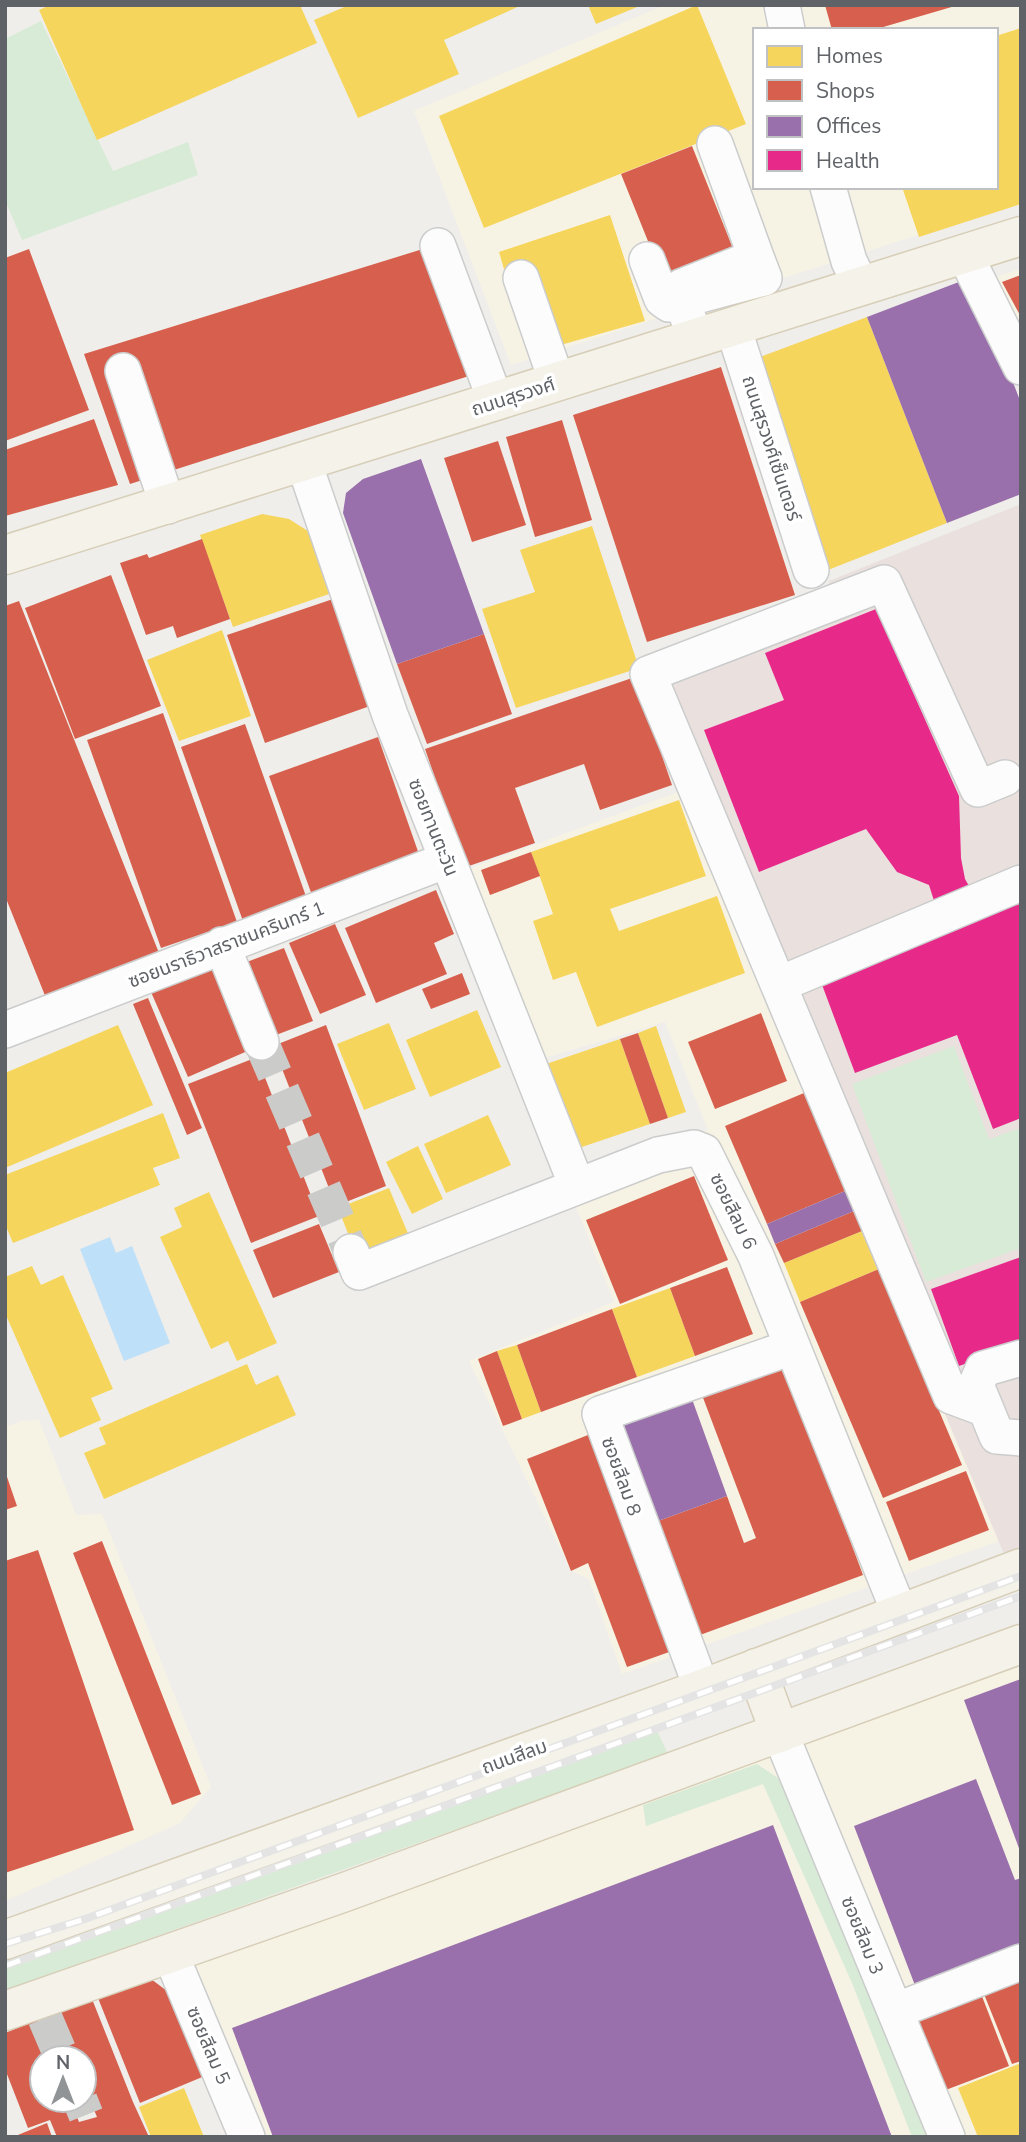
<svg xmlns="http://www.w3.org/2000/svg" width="1026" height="2142" viewBox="0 0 1026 2142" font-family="'Nunito Sans','Noto Sans Thai',sans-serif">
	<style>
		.commercial { fill: #f7f3e4; fill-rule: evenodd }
		.medical { fill: #eae0de }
		.green { fill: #d8ebd6 }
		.water { fill: #bfe0f9 }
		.homes { fill: #f6d55c }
		.shops { fill: #d6604d }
		.offices { fill: #9970ab }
		.health { fill: #e7298a }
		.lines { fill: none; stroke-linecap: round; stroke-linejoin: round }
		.minor-tunnel { stroke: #cbcbca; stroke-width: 35; stroke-dasharray: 35 18; stroke-linecap: butt }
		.minor-casing { stroke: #cbcccc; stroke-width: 38 }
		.major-casing { stroke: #d7ceb8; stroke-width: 41 }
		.minor { stroke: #fdfcfc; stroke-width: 35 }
		.major { stroke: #f4f2e9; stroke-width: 38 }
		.rail-casing { stroke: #e4e4e4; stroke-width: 8 }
		.rail { stroke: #fff; stroke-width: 5; stroke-dasharray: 16; stroke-linecap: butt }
		.labels { text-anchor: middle; stroke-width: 7; stroke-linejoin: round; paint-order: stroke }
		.street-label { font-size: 19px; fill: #5f6368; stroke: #fff }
	</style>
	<rect width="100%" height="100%" fill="#efeeea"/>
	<path class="commercial" d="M665,5H1021V202L511,365L414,111ZM755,30H996V187H755Z
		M1021,269V340L991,278Z
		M681,791L803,1089L807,1088L999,1541L622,1674L589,1579L571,1571L469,1361L614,1302L573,1199L581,1175L708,1130L665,1022L535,1061L466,870Z
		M39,1420L76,1515L102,1514L211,1787L180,1823L5,1901V1427L21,1421Z
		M1021,1658V2137H268L191,1954Z"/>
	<path class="medical" d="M1021,504V1556L1007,1561L727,898L639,666L839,614L829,581Z"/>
	<path class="green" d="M41,21L113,171L188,142L198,175L22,240L5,200V39Z
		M954,1046L989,1139L1021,1128V1248L926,1282L852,1084Z
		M652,1720L668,1754L5,1990V1953Z
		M757,1764L778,1778L933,2137H912L852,1983L763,1784L646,1826L643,1805Z"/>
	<path class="water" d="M110,1237L116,1253L132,1246L170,1343L124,1361L80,1249Z"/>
	<path class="homes" d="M50,5H300L317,43L97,140L39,10Z
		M349,5H522L444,40L459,74L358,118L314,20Z
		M588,5H642L596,24Z
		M697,5L746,124L484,228L439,116Z
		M1021,28V204L919,237L902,187H996V36Z
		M610,215L645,321L529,354L499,252Z
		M867,317L947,523L828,570L749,361Z
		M262,514L289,519L311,533L332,593L233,627L200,535Z
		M592,526L639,668L516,708L482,609L535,592L520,550Z
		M222,630L251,716L179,741L147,660Z
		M679,800L706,876L610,909L619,931L717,896L745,973L597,1027L576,972L553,980L533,921L553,914L531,852Z
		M477,1010L501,1067L430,1097L406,1040Z
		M389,1023L416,1089L364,1110L337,1044Z
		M118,1025L153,1105L5,1168V1073Z
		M656,1026L686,1112L668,1118L638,1033Z
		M620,1039L650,1124L576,1149L546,1064Z
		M163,1113L180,1158L153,1168L160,1185L13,1243L5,1224V1175Z
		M488,1115L511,1165L446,1193L424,1144Z
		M418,1146L443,1199L412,1214L386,1162Z
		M389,1188L412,1243L360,1264L338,1208Z
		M209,1192L277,1343L237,1361L228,1341L211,1349L160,1237L182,1227L174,1208Z
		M862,1231L879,1269L800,1302L784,1263Z
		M32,1266L41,1285L63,1275L113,1389L91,1398L101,1420L60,1438L5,1313V1277Z
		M670,1288L695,1356L637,1377L612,1309Z
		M517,1345L541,1412L522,1419L497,1351Z
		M247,1364L256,1385L278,1375L296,1415L104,1499L84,1453L106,1444L99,1428Z
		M1021,2063V2137H978L958,2088Z
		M184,2088L204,2137H151L139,2107Z"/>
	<path class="shops" d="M825,5H954L955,6L873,30H832Z
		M692,146L738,261L666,286L621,174Z
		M426,248L472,375L130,484L84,354Z
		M29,249L89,410L5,441V258Z
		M1021,275V317L1002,282Z
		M721,367L795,595L647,642L573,415Z
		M94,419L118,485L5,516V450Z
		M562,420L592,520L535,537L506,437Z
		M498,441L526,525L472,542L444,458Z
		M202,539L230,619L177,638L173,626L146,635L120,563L147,554L149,558Z
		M111,575L161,706L75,739L25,608Z
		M333,599L370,706L265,743L227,635Z
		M19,601L159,953L46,998L5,896V606Z
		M484,634L512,714L427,744L397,664Z
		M635,677L672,785L600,810L584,764L515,788L535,843L466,867L425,749Z
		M163,713L237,922L161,948L87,740Z
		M245,724L308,902L244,924L181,747Z
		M378,737L421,860L313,898L269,776Z
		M531,852L540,876L490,895L481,870Z
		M436,890L454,934L434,943L447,974L376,1003L345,928Z
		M335,924L366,995L320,1014L289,943Z
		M284,948L313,1021L268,1038L239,965Z
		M216,965L252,1049L188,1077L151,992Z
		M462,973L470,994L431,1009L422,989Z
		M148,998L202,1128L187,1135L133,1004Z
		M761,1013L787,1081L715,1109L688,1042Z
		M326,1025L386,1186L336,1206L273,1046Z
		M638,1033L668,1118L650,1124L620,1039Z
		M257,1057L319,1216L251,1243L188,1084Z
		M804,1093L845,1191L767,1224L725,1126Z
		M694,1176L728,1260L620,1304L586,1220Z
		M854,1211L862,1231L784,1263L775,1244Z
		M319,1224L339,1272L273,1298L253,1250Z
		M727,1267L753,1334L695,1356L670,1288Z
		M879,1269L962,1465L883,1498L800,1302Z
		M612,1309L637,1377L541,1412L517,1345Z
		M497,1351L522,1419L503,1426L478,1359Z
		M784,1364L863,1575L700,1635L658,1521L727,1496L744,1543L756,1538L702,1395Z
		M588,1435L672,1651L627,1667L588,1563L571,1571L527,1459Z
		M5,1471L17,1506L5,1510Z
		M966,1471L989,1530L909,1561L886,1502Z
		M102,1541L201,1794L172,1805L73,1553Z
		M38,1550L134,1830L5,1873V1561Z
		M151,1979L175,1997L207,2075L140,2103L98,1998Z
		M1021,1980V2061L1012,2064L984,1994Z
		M978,1986L1009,2066L943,2091L911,2011Z
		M92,1999L133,2102L149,2137H57L50,2120L28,2128L5,2069V2033L38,2020L54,2058H42V2100H70L79,2122L97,2117L84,2086V2058H72L54,2015Z
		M47,2123L52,2137H13Z"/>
	<path class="offices" d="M972,277L1021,403V494L947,523L867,317Z
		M421,459L484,634L397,664L343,513L346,493L363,479Z
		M845,1191L854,1211L775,1244L767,1224Z
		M692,1399L727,1496L658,1521L621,1425Z
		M1021,1679V1851H1020L964,1700Z
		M976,1779L1015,1880L1021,1878V1948L916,1988L854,1826Z
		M773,1825L892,2137H273L232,2028Z"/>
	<path class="health" d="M876,609L959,796L961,858L965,879L973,893L936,907L929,885L897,872L866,829L759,872L704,730L784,700L765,653Z
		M1021,898V1118L993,1129L957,1035L855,1073L818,974Z
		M1021,1257V1344L959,1366L931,1289Z"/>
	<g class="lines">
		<path class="minor-tunnel" d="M261,1042L351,1252
			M45,2018L62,2058
			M80,2100L86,2115"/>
		<defs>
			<path id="minor" d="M782,5L787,30
				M715,144L756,257
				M828,187L849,261L861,286
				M438,246L496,402
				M964,253L1021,367
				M647,260L662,299L669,304L681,300L764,278L756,257L681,287V300L696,338
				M521,278L557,382
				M733,327L811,570
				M123,371L168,506
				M304,463L390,715L577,1186
				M222,945L261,1042
				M780,984L1021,883
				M5,1030L447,860
				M351,1252L359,1272L658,1155L694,1148L704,1152L756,1256L900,1614
				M1021,1358L983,1369L976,1385L997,1436L1021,1438
				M986,1409L951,1396L648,674L884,583L978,789L1005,778
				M702,1689L600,1414L792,1347
				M780,1733L947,2137
				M170,1953L247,2137
				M895,2011L1021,1962"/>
			<path id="major" d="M5,555L1021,236
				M756,1668L780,1733
				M5,1940L702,1689L1021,1568
				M5,2011L345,1892L1021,1644"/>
		</defs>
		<use href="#minor" class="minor-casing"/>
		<use href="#major" class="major-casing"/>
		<use href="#minor" class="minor"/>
		<use href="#major" class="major"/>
		<defs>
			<path id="rail" d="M5,1944L85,1919L1021,1576
				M5,1966L1021,1596"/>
		</defs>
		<use href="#rail" class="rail-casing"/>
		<use href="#rail" class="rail"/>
	</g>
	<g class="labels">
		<g class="street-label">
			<text transform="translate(513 396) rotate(-18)" y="7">ถนนสุรวงศ์</text>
			<text transform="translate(772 448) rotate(72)" y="7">ถนนสุรวงศ์เซ็นเตอร์</text>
			<text transform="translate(434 827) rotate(68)" y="7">ซอยทานตะวัน</text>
			<text transform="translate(226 944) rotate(-21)" y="7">ซอยนราธิวาสราชนครินทร์ 1</text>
			<text transform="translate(734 1211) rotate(64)" y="7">ซอยสีลม 6</text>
			<text transform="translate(622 1476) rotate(70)" y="7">ซอยสีลม 8</text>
			<text transform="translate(514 1756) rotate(-20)" y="7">ถนนสีลม</text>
			<text transform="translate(863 1935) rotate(68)" y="7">ซอยสีลม 3</text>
			<text transform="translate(209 2045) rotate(67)" y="7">ซอยสีลม 5</text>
		</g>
	</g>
	<rect width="1026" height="2142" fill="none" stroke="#5f6368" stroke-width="14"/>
	<rect x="753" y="28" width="245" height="161" fill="#ffffff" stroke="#bfc1c3" stroke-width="2"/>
	<rect x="767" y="46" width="35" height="21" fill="#f6d55c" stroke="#bfc1c3" stroke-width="2"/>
	<text x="816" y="63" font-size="21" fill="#5f6368">Homes</text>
	<rect x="767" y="80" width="35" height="21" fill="#d6604d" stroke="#bfc1c3" stroke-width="2"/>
	<text x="816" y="98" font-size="21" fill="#5f6368">Shops</text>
	<rect x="767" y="116" width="35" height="21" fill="#9970ab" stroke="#bfc1c3" stroke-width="2"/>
	<text x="816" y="133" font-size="21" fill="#5f6368">Offices</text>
	<rect x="767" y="150" width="35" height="21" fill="#e7298a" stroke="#bfc1c3" stroke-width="2"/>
	<text x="816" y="168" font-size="21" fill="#5f6368">Health</text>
	<g transform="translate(63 2079)"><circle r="33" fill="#ffffff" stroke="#bfc1c3" stroke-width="2"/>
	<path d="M0-5L12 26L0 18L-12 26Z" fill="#919496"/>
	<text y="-10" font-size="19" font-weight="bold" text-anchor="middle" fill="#5f6368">N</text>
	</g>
</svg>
